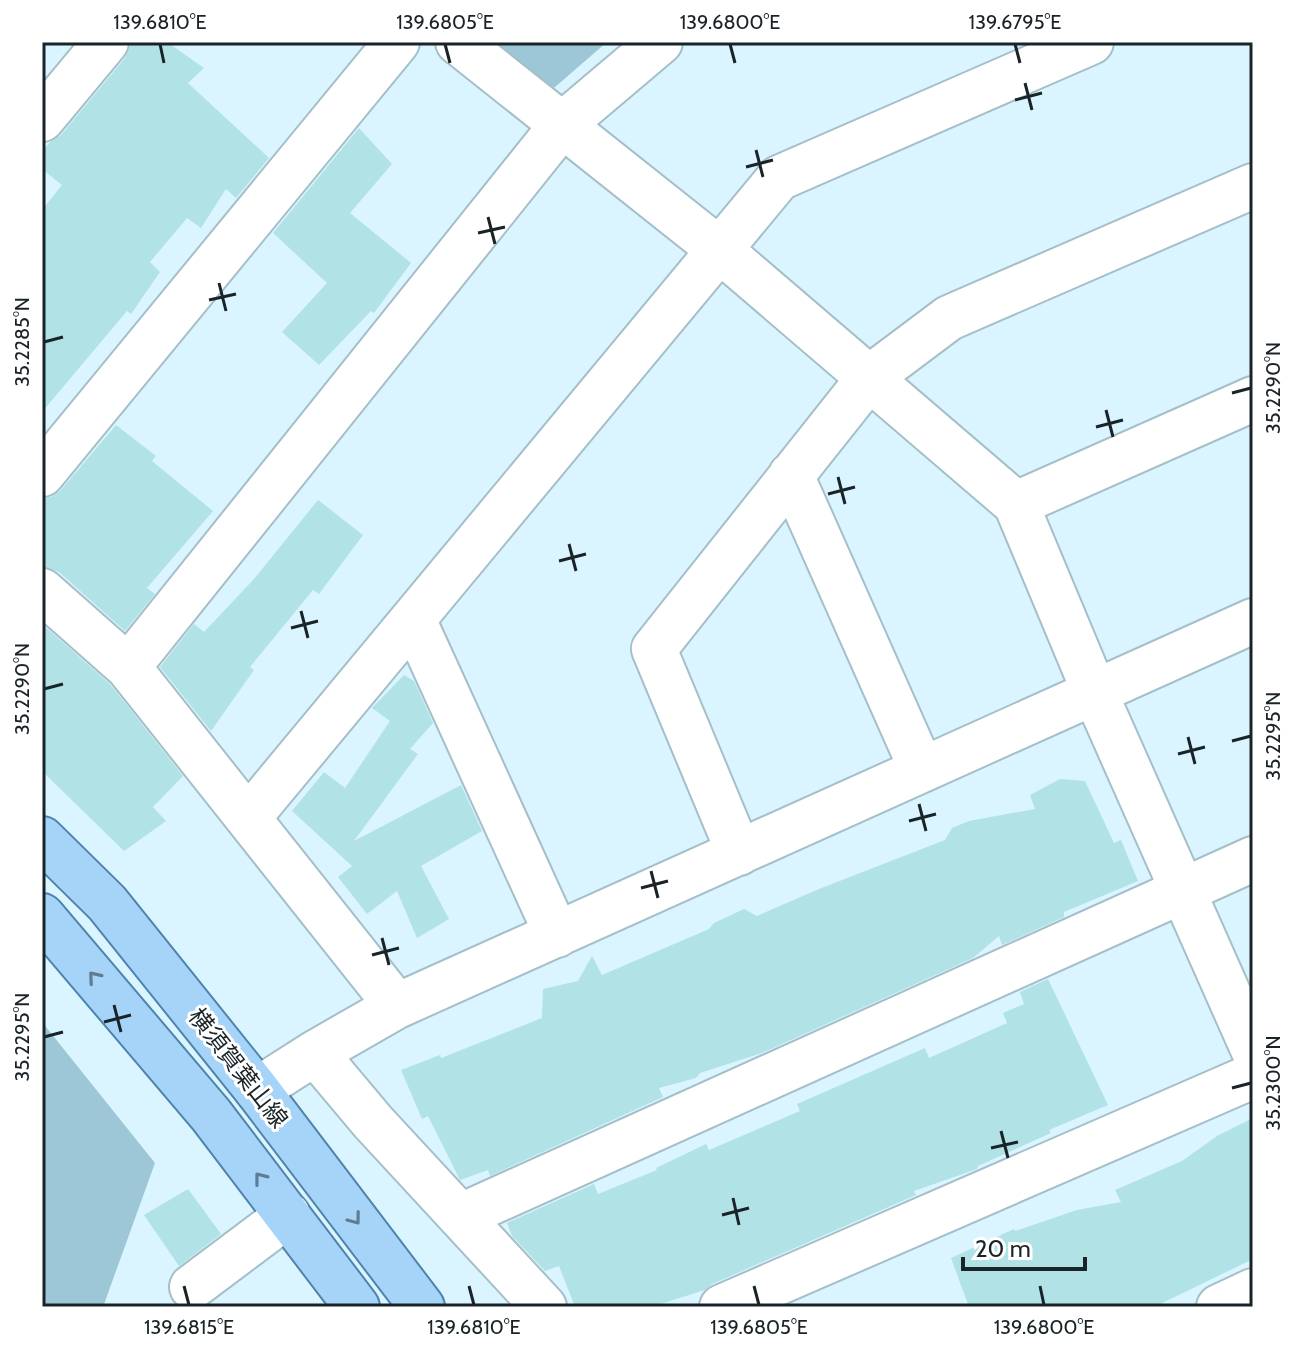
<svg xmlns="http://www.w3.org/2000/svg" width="1295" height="1349" viewBox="0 0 1295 1349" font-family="Cabin,'Noto Sans JP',sans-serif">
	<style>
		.green { fill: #9dc7d6 }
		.building { fill: #b1e2e5 }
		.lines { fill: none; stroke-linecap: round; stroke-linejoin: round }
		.street-casing { stroke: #a5bfc9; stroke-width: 48 }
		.primary-casing { stroke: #4e84ac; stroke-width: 48 }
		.street { stroke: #fff; stroke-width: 44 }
		.primary { stroke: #a6d4f8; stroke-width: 44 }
		.oneway { stroke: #607c90 }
		.ticks { fill: none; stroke: #1a2428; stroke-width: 3 }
		.labels { text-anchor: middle; stroke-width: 6; stroke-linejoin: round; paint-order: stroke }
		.street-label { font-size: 24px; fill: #1a2428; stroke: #fff }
		.neatline { fill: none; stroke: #1a2428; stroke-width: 3 }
		.ticks-label { font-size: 20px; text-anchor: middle; fill: #1a2428 }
	</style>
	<rect width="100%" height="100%" fill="#daf5ff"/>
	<path class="green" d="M476,42H607L547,94Z
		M42,1022L155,1163L103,1307H42Z"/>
	<path class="building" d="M132,42H167L204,68L188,83L269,158L236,198L226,189L201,228L187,218L150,262L160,272L131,314L127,311L42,412V210L62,185L42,169V152L49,143L61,135L125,58Z
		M359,128L392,164L350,213L411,263L374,313L371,311L319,365L282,332L327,283L273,233Z
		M116,425L156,456L152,461L213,511L147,588L155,594L125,631L59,572L42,567V498L51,497L60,491Z
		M318,500L363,535L319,594L313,590L250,667L254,670L211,731L160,667L194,624L204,632L254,579Z
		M42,624L110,684L183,776L153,807L166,821L124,851L42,771Z
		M404,675L414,681L433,723L410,749L418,754L354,841L461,785L482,831L421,866L449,919L417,938L397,891L367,914L338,877L352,866L292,811L324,772L345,788L390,721L372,708Z
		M1060,779L1085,781L1114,843L1121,840L1138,881L1064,912V917L1002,945L999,936L973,958L762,1053L700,1073L696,1078L659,1088L663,1097L490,1176L488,1170L460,1180L428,1116L422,1119L401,1070L440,1055L441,1058L542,1018L543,989L578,981L592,956L602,975L709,929L714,923L744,909L757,916L819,889L945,840L952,828L969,821L1035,809L1030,795Z
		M1048,979L1108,1105L1049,1130L1051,1133L978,1166L977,1169L914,1191L916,1195L712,1284L705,1290L651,1307H575L559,1266L545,1271L512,1236L507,1223L594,1184L598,1194L657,1170L656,1168L706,1144L709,1150L800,1111L797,1104L925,1048L929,1058L1007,1023L1003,1013L1024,1004L1020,992Z
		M1253,1118V1259L1154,1307H969L951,1258L1014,1229L1015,1231L1077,1210L1121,1202L1115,1190L1182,1161L1217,1136Z
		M188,1189L221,1234L179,1266L144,1215Z"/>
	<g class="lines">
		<defs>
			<path id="street" d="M458,42L721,251L1016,504L1095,693L1253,1049
				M42,119L106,42
				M42,474L397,42
				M791,475L922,770
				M1016,504L1253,399
				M42,591L128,667L397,1006
				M413,619L557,935
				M128,667L562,125L660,42
				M248,818L779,178L1091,42
				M739,853L654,649L869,378L949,318L1253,186
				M315,1053L373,1122L544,1307
				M257,1090L315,1053L397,1006L1253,621
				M461,1216L1253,859
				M192,1287L288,1215
				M722,1307L1253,1076
				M1219,1307L1253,1291"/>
			<path id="primary" d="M42,839L107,903L257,1090L422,1307
				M42,916L211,1115L357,1307"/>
		</defs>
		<use href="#street" class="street-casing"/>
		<use href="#primary" class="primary-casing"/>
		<use href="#street" class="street"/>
		<use href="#primary" class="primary"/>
	</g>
	<defs><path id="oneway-chevron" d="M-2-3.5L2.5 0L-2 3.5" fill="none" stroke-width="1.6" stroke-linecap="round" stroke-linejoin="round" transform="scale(2)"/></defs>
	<g class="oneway">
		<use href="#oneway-chevron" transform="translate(94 977) rotate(-130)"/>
		<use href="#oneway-chevron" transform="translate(260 1178) rotate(-128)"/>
		<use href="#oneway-chevron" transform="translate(355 1219) rotate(53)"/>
	</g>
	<path class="ticks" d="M160,44L164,63M445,44L450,63M730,44L735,63M1015,44L1020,63M1025,83L1032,110M1015,100L1042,93M756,150L763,177M746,167L773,160M488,217L495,244M478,233L505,227M219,283L226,311M209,300L236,294M44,342L63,337M1232,393L1251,388M1106,410L1113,437M1096,427L1123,420M838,477L845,504M828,494L855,487M569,544L576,571M559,561L586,554M301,611L308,638M291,628L318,621M44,689L63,684M1188,737L1195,764M1232,741L1251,736M1178,754L1205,747M919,804L926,831M909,821L936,814M651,871L658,898M641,888L668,881M382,938L389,965M372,955L399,948M114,1005L121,1032M104,1022L131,1015M44,1037L63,1032M1232,1088L1251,1083M1001,1131L1008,1158M991,1148L1018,1142M733,1198L739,1225M722,1215L749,1208M184,1286L189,1305M469,1286L474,1305M754,1286L759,1305M1040,1286L1044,1305"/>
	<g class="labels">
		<g class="street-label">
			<text transform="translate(238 1068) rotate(52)" y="8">横須賀葉山線</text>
		</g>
	</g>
	<rect width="1295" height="1349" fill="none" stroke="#ffffff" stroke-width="88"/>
	<path d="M963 1257v12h122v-12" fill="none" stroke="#1a2428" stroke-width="4"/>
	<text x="975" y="1257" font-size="24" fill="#1a2428" stroke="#ffffff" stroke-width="6" paint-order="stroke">20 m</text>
	<rect x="44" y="44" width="1207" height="1261" class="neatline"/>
	<g class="ticks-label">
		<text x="160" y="29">139.6810°E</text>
		<text x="445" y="29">139.6805°E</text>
		<text x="730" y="29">139.6800°E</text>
		<text x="1015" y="29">139.6795°E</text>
		<text transform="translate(22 342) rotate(-90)" y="7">35.2285°N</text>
		<text transform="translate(1273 388) rotate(-90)" y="7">35.2290°N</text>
		<text transform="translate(22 689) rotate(-90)" y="7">35.2290°N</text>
		<text transform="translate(1273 736) rotate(-90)" y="7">35.2295°N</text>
		<text transform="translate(22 1037) rotate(-90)" y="7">35.2295°N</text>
		<text transform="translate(1273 1083) rotate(-90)" y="7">35.2300°N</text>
		<text x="189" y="1334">139.6815°E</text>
		<text x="474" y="1334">139.6810°E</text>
		<text x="759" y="1334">139.6805°E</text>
		<text x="1044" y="1334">139.6800°E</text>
	</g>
</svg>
